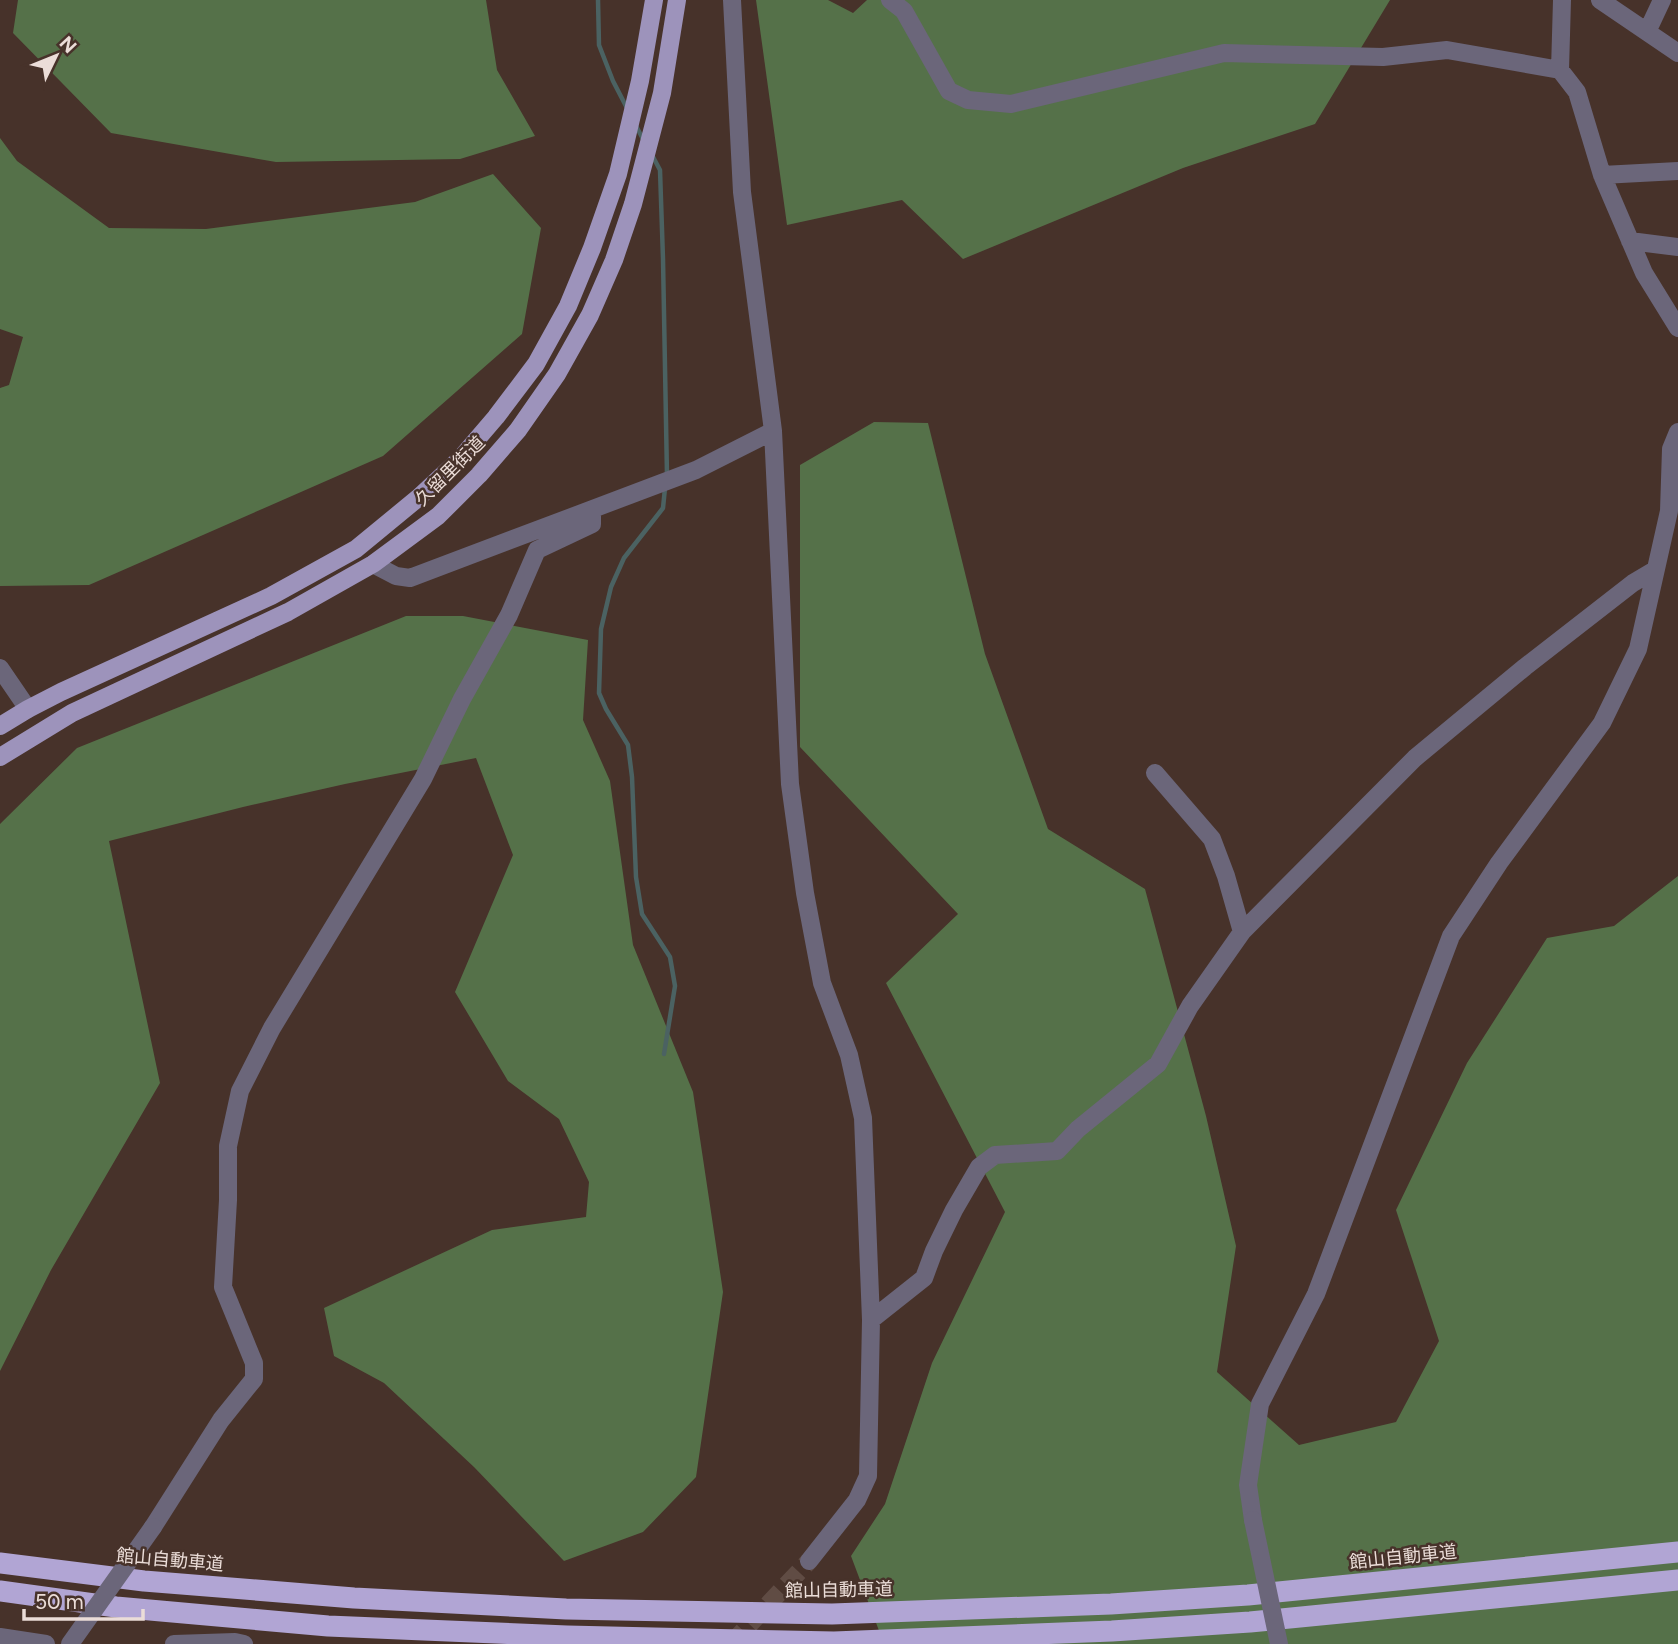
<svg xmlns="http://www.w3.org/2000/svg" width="1678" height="1644" viewBox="0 0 1678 1644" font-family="Figtree,'Noto Sans JP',sans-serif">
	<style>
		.forest { fill: #557149 }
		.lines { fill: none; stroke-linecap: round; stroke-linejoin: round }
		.stream { stroke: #4b6262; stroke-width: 4.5 }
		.minor-tunnel { stroke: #604c44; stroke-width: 18; stroke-dasharray: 18 9; stroke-linecap: butt }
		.minor { stroke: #6b667a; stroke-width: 18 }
		.primary { stroke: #9d93bb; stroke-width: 18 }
		.motorway { stroke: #b1a5d4; stroke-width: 21 }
		.minor-bridge { stroke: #6b667a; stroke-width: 18 }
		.labels { text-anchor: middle; stroke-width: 5; stroke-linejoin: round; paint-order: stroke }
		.street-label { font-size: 18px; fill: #ebddd8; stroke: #47322a }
	</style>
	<rect width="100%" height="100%" fill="#47322a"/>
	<path class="forest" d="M18,0H486L497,70L535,136L460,159L276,162L111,133L13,33Z
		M756,0H828L853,13L867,0H1390L1315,124L1183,168L963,259L902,200L787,225Z
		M0,138L17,161L109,228L206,229L415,202L493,174L541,228L522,334L383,456L89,585L0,586V388L9,385L23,337L0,329Z
		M874,422L928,423L985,654L1048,829L1145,889L1206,1116L1236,1246L1217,1372L1299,1445L1396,1422L1439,1341L1396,1210L1467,1063L1547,938L1614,926L1678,876V1644H884L851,1556L885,1504L932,1363L1005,1212L886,983L958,914L800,747V465Z
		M406,616H463L588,640L583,720L610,781L633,945L693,1092L723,1292L696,1477L643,1532L564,1561L474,1467L384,1383L334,1356L324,1308L492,1230L586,1217L589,1182L559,1119L508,1081L455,992L513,855L476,758L345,784L243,807L109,841L160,1083L51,1270L0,1371V824L77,748Z"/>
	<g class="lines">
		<path class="stream" d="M598,0L599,45L613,81L628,110
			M635,124L644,141
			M652,155L660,170L663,259L667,476
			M664,1054L675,986L670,957L642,914L636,877L632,777L628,745L606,709L599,693L601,629L611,587L624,558L663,508L665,488"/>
		<path class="minor-tunnel" d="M731,1644L809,1561"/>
		<path class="minor" d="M732,0L742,192L773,431L790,784L805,893L822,983L849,1055L863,1118L871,1320L868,1476L857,1500L809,1561
			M890,0L904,11L949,91L968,100L1011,104L1224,53L1383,57L1447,50L1560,70
			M1562,0L1560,70L1577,92L1602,175L1644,273L1678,328
			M1600,0L1678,53
			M1647,32L1662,0
			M1602,175L1678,171
			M1630,241L1678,247
			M373,564L396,576L410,578L696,470L773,431
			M0,668L28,709
			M1155,773L1212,839L1226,876L1242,932
			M871,1320L924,1278L934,1251L954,1210L979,1167L995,1155L1057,1151L1078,1129L1158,1064L1190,1006L1242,932L1415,758L1525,667L1633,583L1655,570
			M1253,1520L1248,1485L1260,1404L1316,1294L1451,936L1499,863L1602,723L1638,649L1669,511L1671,449L1678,432
			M153,1527L221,1420L254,1379V1363L223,1287L228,1200V1146L240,1091L272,1028L423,779L462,699L509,615L537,550L592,524V510
			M0,1637L46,1644
			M174,1644L235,1642L244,1644"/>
		<path class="primary" d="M0,726L28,709L61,692L271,596L356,549L418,498L460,459L496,417L536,364L568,306L592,248L618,174L640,81L654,0
			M0,757L72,713L288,612L373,564L438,516L479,475L518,430L557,374L590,315L614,260L633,204L662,93L677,0"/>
		<path class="motorway" d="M0,1563L144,1581L354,1598L566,1609L832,1614L1111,1604L1248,1595L1678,1552
			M0,1591L116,1607L328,1626L567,1636L834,1642L1112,1631L1250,1622L1678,1580"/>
		<path class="minor-bridge" d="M1253,1520L1279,1644
			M70,1644L153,1527"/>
	</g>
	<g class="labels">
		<g class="street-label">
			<text transform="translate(450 471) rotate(-45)" y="6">久留里街道</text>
			<text transform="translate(1403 1557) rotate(-6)" y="6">館山自動車道</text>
			<text transform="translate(170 1560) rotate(5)" y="6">館山自動車道</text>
			<text transform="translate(839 1590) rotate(-1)" y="6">館山自動車道</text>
		</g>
	</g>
	<g transform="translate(56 56) rotate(47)" stroke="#47322a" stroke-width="5" paint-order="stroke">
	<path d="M0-5L12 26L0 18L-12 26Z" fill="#ebddd8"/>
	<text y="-10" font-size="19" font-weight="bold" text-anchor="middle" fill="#ebddd8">N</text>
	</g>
	<path d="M24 1609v10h119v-10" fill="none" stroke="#ebddd8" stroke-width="3.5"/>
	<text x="35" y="1609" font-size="21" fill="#ebddd8" stroke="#47322a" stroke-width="5" paint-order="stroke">50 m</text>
</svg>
